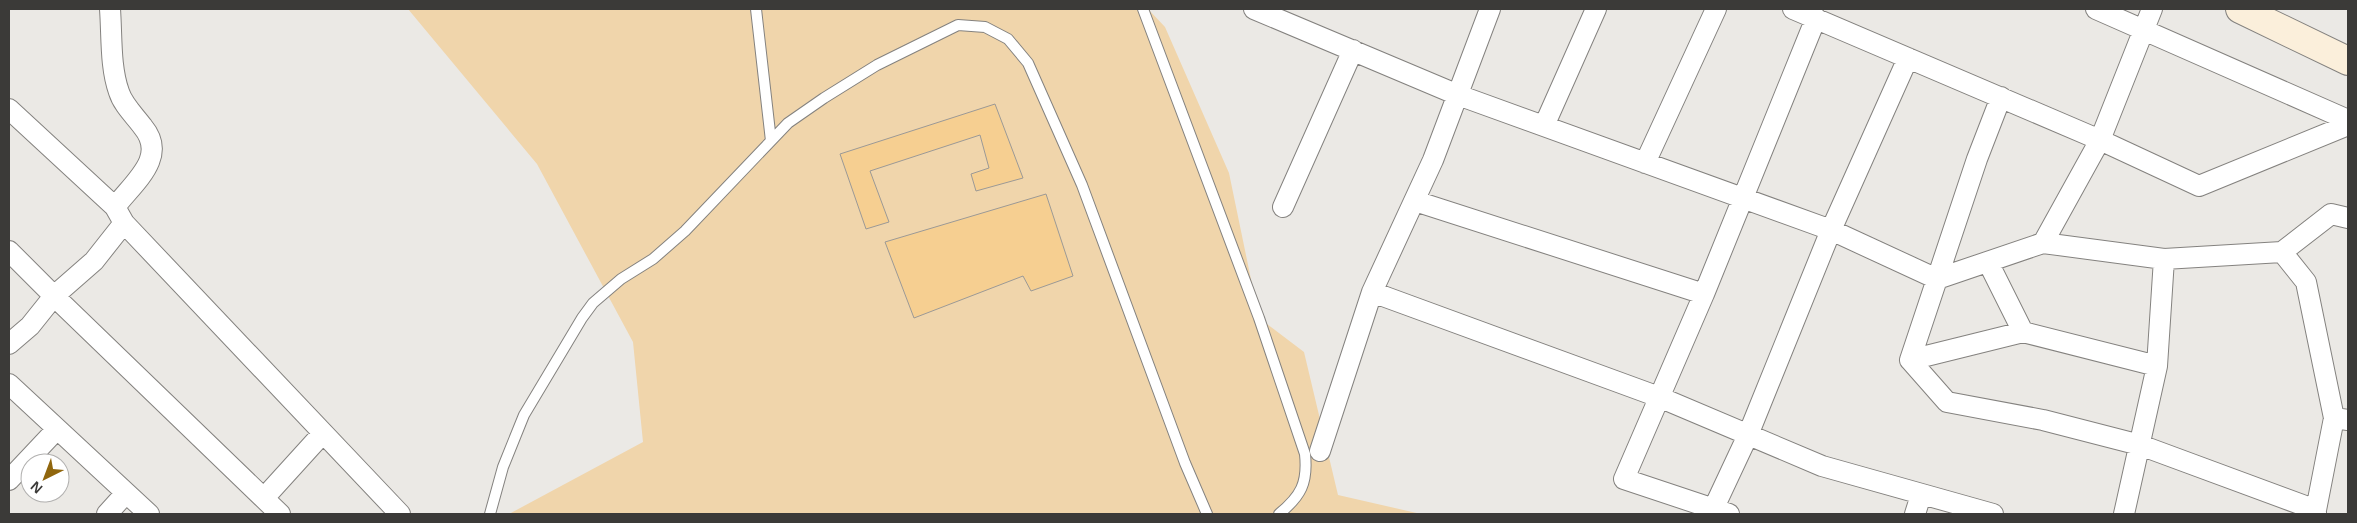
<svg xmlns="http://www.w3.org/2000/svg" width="2357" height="523" viewBox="0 0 2357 523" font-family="Helvetica,sans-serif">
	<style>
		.green { fill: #f0d5ab }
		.building { fill: #f6cf91; stroke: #9b9996 }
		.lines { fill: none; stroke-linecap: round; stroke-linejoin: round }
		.lane-casing { stroke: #84827f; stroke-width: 12 }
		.street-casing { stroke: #84827f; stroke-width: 22 }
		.secondary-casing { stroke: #84827f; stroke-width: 30 }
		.lane { stroke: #fff; stroke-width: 10 }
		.street { stroke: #fff; stroke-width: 20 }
		.secondary { stroke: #fbefdb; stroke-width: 28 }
	</style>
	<rect width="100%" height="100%" fill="#ebe9e5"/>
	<path class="green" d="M408,9H1148L1165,27L1229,173L1259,318L1304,352L1338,495L1421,514H509L643,442L633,342L537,164Z"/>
	<path class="building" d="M995,104L1023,178L976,191L971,174L989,168L980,135L870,171L889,222L866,229L840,154Z
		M1046,194L1073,276L1031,291L1023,276L914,318L885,242Z"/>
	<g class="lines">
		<defs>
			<path id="lane" d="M756,9L771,141
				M1143,9L1259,318L1305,454C1308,483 1301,496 1279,514
				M490,514L503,467L524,415L582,318L593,303L621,279L653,259L685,231L788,123L824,98L877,65L958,25L985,27L1008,39L1028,63L1082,185L1185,463L1207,514"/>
			<path id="street" d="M110,9C112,36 110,67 119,92C123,105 135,116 143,127C168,157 134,182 115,207
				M1254,9L1458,95L1831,230L1937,279L2043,243L2100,140L2152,9
				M1793,9L2100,140L2199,186L2348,125
				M2096,9L2348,120
				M2001,97L1977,159L1910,360L1947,402L2043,420L2140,445L2316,510V514
				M9,109L115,207L124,223L94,261L54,296L280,514
				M1544,126L1596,9
				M1645,163L1716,9
				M1415,201L1704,294
				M1283,207L1353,50
				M124,223L400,514
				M2043,243L2164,259L2157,366L2124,514
				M9,251L54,296L30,326L9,344
				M2282,252L2331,214L2348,218
				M2164,259L2282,252L2306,282L2334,418L2348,420
				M1988,262L2023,332L2157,366
				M1372,292L1659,397L1822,466L1993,514
				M1910,360L2023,332
				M9,384L149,514
				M1320,451L1372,292L1433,160L1490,9
				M9,480L57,429
				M264,498L323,433
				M2316,510L2334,418
				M107,514L126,493
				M1711,514L1748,435L1831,230L1908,58
				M1729,514L1624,479L1704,294L1816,18
				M1915,514L1921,495"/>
			<path id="secondary" d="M2240,9L2348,61"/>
		</defs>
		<use href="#lane" class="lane-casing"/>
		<use href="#street" class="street-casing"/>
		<use href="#secondary" class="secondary-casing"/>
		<use href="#lane" class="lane"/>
		<use href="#street" class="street"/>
		<use href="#secondary" class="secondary"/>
	</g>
	<rect width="2357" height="523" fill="none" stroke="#3b3a38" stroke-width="20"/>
	<g transform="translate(45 478) rotate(222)"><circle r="24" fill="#ffffff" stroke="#b1b0af"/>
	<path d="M0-4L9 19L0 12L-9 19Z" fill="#90660d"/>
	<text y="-8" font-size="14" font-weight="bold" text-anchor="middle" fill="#3b3a38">N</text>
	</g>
</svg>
